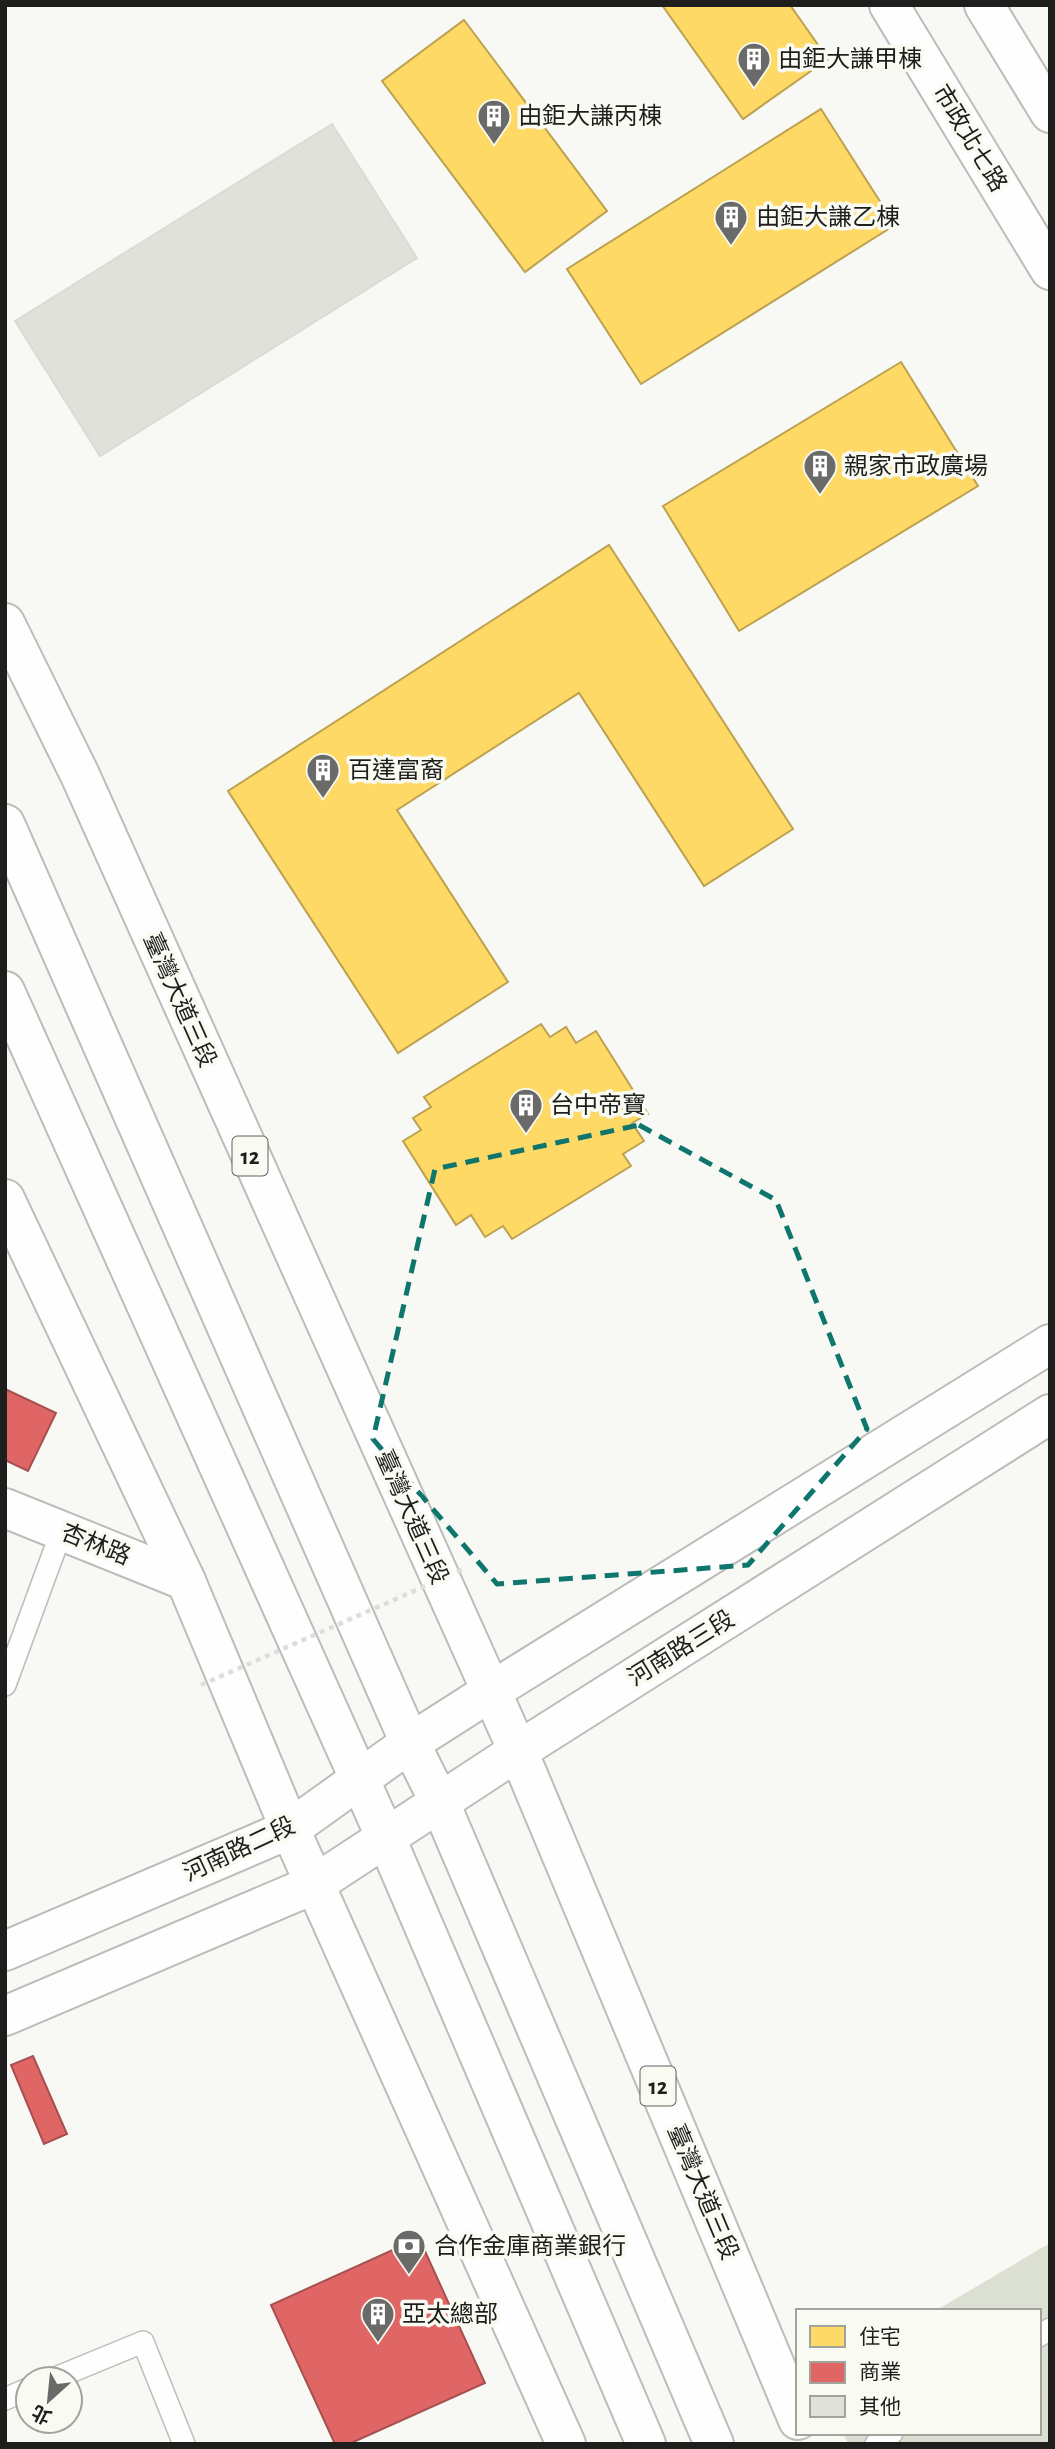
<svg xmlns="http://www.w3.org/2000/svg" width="1055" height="2449" viewBox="0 0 1055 2449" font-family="'Alegreya Sans','Noto Sans TC',sans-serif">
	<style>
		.green { fill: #dce0d2 }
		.homes { fill: #ffd966; stroke: #bca150; stroke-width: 2 }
		.shops { fill: #e06666; stroke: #a65150; stroke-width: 2 }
		.building { fill: #e0e2da; stroke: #dadad7; stroke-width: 2 }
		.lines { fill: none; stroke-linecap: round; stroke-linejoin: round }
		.service-casing { stroke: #bcbdba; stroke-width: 24 }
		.minor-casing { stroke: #bcbdba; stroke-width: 42 }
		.tertiary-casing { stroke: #bcbdba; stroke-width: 42 }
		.primary-casing { stroke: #bcbdba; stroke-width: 42 }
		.path { stroke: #dddddc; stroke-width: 4.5; stroke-dasharray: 5 5; stroke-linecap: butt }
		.service { stroke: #fefefe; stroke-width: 21 }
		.minor { stroke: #fefefe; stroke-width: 38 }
		.tertiary { stroke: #fefefe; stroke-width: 38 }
		.primary { stroke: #fefefe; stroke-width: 38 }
		.path-bridge { stroke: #dddddc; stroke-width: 4.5; stroke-dasharray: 5 5; stroke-linecap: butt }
		.marked { fill: none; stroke: #0f766e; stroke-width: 5; stroke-dasharray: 14 9; stroke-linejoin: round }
		.labels { text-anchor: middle; stroke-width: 7; stroke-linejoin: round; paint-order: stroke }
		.shield { fill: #f9fbf3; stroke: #60615c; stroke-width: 2 }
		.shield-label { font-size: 23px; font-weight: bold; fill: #1e1f1c }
		.poi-label { font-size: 24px; fill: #1e1f1c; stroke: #f9fbf3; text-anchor: start }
		.street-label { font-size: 24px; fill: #1e1f1c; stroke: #f9fbf3 }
	</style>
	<rect width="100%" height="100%" fill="#f8f9f5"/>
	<path class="green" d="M1050,2243V2444H848L843,2433H1039V2311H935Z"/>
	<path class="homes" d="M662,5H790L828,59L743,119Z
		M464,20L607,211L525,272L382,81Z
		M821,109L895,225L641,384L567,269Z
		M901,362L978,486L739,631L663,506Z
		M609,545L793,829L704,886L579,693L397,810L508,982L398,1053L228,791Z
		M541,1024L550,1037L566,1027L576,1043L596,1031L648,1114L632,1123L644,1141L623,1154L631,1166L512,1239L503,1226L485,1237L471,1215L456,1225L403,1141L421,1130L413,1118L431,1107L424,1097Z"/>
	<path class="shops" d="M5,1389L56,1413L28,1471L5,1460Z
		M33,2056L67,2134L44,2144L11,2065Z
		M419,2238L485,2383L349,2444H335L271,2305Z"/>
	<path class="building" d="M332,124L417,258L100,456L15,321Z"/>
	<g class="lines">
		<defs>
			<path id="service" d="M5,1685L62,1530
				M1039,2336L1050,2329
				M53,2379L143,2342L184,2444
				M5,2399L28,2389
				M876,2444L892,2433"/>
			<path id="minor" d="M5,1508L186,1581"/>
			<path id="tertiary" d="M889,5L1050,270
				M984,5L1050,113
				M5,1951L290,1829L410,1743L490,1692L1050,1344
				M5,2016L315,1884L518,1751L1050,1414"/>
			<path id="primary" d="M5,623L80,775L518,1751L798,2420
				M5,824L410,1743L440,1803L714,2444
				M5,991L386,1838L646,2444
				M5,1199L186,1581L290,1829L566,2444"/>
		</defs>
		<use href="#service" class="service-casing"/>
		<use href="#minor" class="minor-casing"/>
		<use href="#tertiary" class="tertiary-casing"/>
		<use href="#primary" class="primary-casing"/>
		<path class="path" d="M1039,2397L1050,2404
			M945,2444L952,2433"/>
		<use href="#service" class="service"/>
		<use href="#minor" class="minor"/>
		<use href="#tertiary" class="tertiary"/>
		<use href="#primary" class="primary"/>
		<path class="path-bridge" d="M201,1685L466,1568"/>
	</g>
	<path class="marked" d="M639,1125L776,1200L867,1429L748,1565L497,1584L373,1439L435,1169Z"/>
	<defs>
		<symbol id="building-pin" viewBox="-11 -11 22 30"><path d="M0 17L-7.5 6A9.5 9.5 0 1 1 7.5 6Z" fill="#6a6b68" stroke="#f9fbf3"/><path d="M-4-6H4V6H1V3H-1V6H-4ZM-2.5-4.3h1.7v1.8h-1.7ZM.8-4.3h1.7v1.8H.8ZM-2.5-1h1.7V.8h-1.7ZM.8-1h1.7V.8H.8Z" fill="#fff"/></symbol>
		<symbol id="bank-pin" viewBox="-11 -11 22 30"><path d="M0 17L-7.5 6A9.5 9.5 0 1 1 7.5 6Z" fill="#6a6b68" stroke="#f9fbf3"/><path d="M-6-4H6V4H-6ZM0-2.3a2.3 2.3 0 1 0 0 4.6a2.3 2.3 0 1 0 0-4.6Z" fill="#fff"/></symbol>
	</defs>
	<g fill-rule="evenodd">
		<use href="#building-pin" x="735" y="40" width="38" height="52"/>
		<use href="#building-pin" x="475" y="97" width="38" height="52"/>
		<use href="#building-pin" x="712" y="198" width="38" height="52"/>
		<use href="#building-pin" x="801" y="447" width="38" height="52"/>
		<use href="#building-pin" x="304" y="751" width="38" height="52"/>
		<use href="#building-pin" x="507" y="1086" width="38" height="52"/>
		<use href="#bank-pin" x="390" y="2227" width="38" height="52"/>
		<use href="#building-pin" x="359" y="2295" width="38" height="52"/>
	</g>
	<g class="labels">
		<g class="shield">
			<rect x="232.5" y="1136.5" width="35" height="39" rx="5"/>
			<rect x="640.5" y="2066.5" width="35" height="39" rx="5"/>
		</g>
		<g class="shield-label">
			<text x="250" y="1164">12</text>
			<text x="658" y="2094">12</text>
		</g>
		<g class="poi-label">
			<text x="778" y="67">由鉅大謙甲棟</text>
			<text x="518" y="124">由鉅大謙丙棟</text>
			<text x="756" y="225">由鉅大謙乙棟</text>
			<text x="844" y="474">親家市政廣場</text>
			<text x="348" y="778">百達富裔</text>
			<text x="550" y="1113">台中帝寶</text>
			<text x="434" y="2254">合作金庫商業銀行</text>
			<text x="402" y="2322">亞太總部</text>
		</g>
		<g class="street-label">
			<text transform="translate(970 138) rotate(59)" y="8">市政北七路</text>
			<text transform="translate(180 1000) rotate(66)" y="8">臺灣大道三段</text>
			<text transform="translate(412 1517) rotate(66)" y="8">臺灣大道三段</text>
			<text transform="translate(96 1544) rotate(22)" y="8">杏林路</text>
			<text transform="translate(681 1648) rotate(-32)" y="8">河南路三段</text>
			<text transform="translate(239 1849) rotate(-25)" y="8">河南路二段</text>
			<text transform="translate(703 2192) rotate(67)" y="8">臺灣大道三段</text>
		</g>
	</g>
	<rect width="1055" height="2449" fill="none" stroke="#1e1f1c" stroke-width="14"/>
	<rect x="796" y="2309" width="245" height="126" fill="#f9fbf3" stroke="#a1a39d" stroke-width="2"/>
	<rect x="810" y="2326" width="35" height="21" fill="#ffd966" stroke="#a1a39d" stroke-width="2"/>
	<text x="859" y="2344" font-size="21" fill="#1e1f1c">住宅</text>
	<rect x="810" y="2362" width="35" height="21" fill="#e06666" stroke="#a1a39d" stroke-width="2"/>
	<text x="859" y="2379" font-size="21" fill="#1e1f1c">商業</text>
	<rect x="810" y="2396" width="35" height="21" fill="#e0e2da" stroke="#a1a39d" stroke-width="2"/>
	<text x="859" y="2414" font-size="21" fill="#1e1f1c">其他</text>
	<g transform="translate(49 2400) rotate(207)"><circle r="33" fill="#f9fbf3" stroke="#a1a39d" stroke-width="2"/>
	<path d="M0-5L12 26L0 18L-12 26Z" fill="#6a6b68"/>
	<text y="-10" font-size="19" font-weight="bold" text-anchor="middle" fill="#1e1f1c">北</text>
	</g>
</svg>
